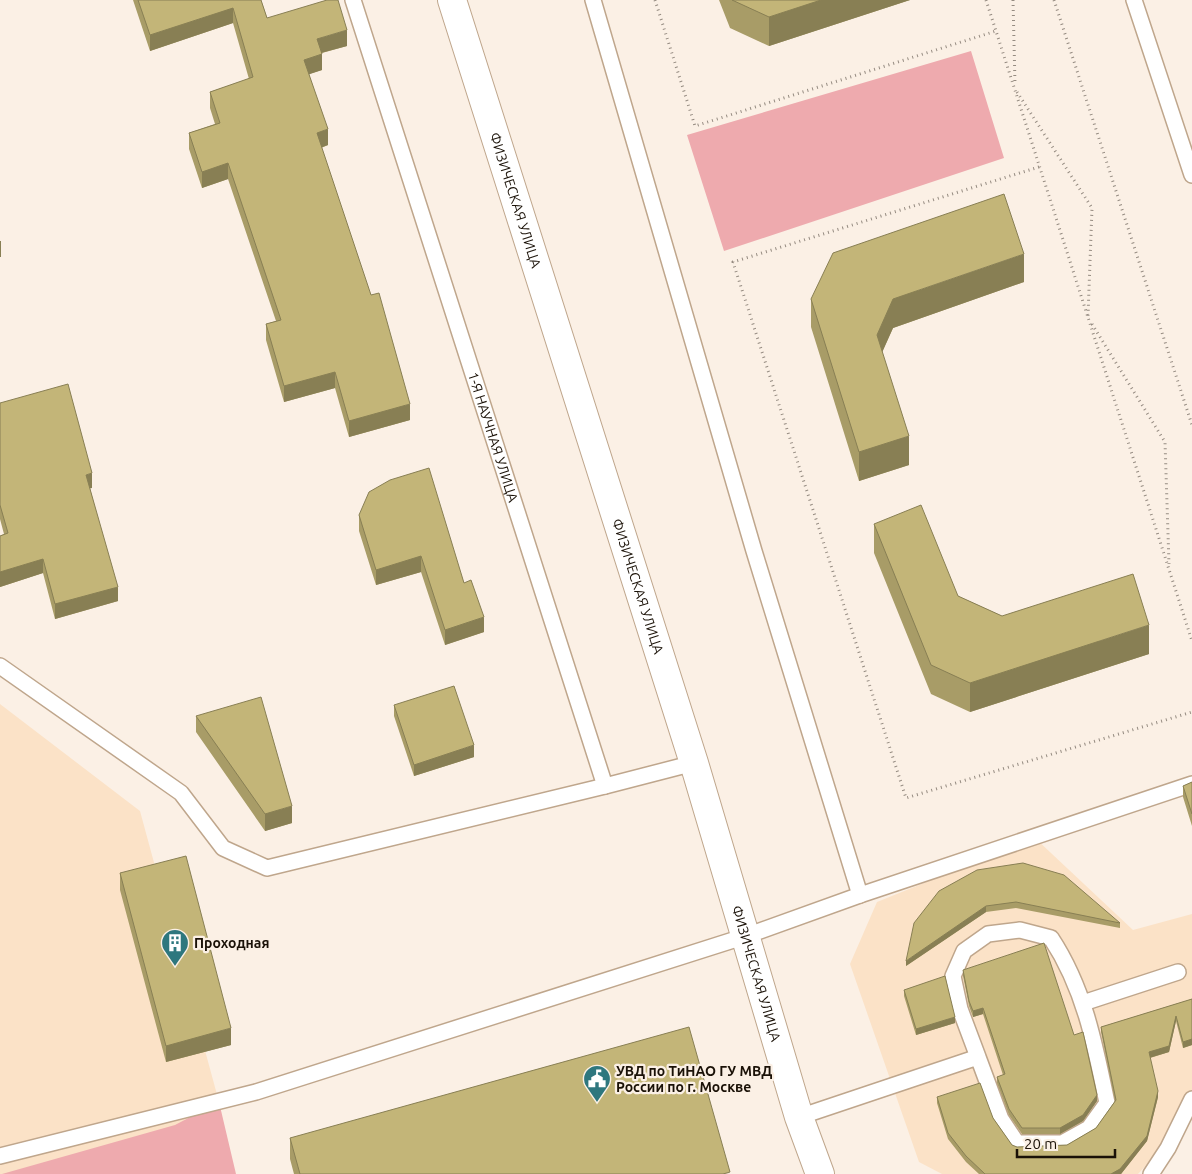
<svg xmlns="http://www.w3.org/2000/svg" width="1192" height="1174" viewBox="0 0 1192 1174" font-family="Ubuntu,sans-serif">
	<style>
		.built { fill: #fbe2c7 }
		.green { fill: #eeaaae }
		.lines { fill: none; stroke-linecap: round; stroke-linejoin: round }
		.lane-casing { stroke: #bfa68c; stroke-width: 18 }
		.secondary-casing { stroke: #bfa68c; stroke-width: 30 }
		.path { stroke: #958b81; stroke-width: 3; stroke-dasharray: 1 4; stroke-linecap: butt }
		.lane { stroke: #fff; stroke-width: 15 }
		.secondary { stroke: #fff; stroke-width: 28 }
		.wall { fill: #a89c67 }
		.shaded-wall { fill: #887f54 }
		.building { fill: #c3b578; stroke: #887f54 }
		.labels { text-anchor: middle; stroke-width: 4.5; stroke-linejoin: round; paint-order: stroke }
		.street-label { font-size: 14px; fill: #1a1107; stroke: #fbf0e5 }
		.poi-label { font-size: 14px; font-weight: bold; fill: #1a1107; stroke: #fbf0e5; text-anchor: start }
	</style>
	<rect width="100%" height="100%" fill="#fbf0e5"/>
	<path class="built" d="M0,704L140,811L219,1102L234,1174H0Z
		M1035,838L1133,930L1192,914V1115L1138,1174H942L919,1162L850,964L877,902Z"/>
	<path class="green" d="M971,51L1004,158L724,251L687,135Z
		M219,1102L236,1174H2L175,1125Z"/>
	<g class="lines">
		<defs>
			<g id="lane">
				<path id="s1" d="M353,0L605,786L694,763"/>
				<path d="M593,0L754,551L860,895"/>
				<path d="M1134,0L1192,175"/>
				<path d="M0,666L181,793L223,848L267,868L605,786"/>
				<path d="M1083,1003L1178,972"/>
				<path d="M799,1117L978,1057L1001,1119L1017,1143H1062L1089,1128L1107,1103C1095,1044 1084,988 1051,938L1020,930L988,934L964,951L953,976L960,1009L978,1057"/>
				<path d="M0,1156L256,1092L746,936L860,895L1192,784"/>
				<path d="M1151,1174L1168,1148L1192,1099"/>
			</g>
			<g id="secondary">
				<path id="s2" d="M452,0L694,763L799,1117L820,1174"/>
			</g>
		</defs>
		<use href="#lane" class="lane-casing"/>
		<use href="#secondary" class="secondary-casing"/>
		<path class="path" d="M655,0L695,126L996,31
			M986,0L1192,641
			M1013,0L1015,84
			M1054,0L1192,425
			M1017,92L1092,208L1088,316
			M1039,167L733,262L906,798L1192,712
			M1092,324L1165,442L1169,564"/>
		<use href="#lane" class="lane"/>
		<use href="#secondary" class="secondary"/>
	</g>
	<path class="wall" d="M133,0H261L267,18L347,46L322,53V70L309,74L328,145L321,148L410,420L349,437L335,388L284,402L266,340V324L276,321L228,179L202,188L189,149V133L215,124L210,108V92L249,79L233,23L150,51Z
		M719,0H910L769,46L730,28Z
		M1024,282L893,328L882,352L909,465L859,481L811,327V299Z
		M0,403L92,488H90L118,601L55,619L43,573L0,587V536L4,534L0,519Z
		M359,515L464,583L484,632L445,645L421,572L376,585L359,531Z
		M874,524L958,596L1002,616L1149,654L970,712L931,694L874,553Z
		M394,705L474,757L414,776L394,716Z
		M196,716L292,823L265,831L196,732Z
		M1192,782V826L1183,797V786Z
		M977,870L1120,923V928L1016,908L986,912L906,966Z
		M120,873L231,1045L166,1062L120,890Z
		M963,970L1097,1101L1083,1121L1060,1134H1022L1009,1115L997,1083V1077L1003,1075L983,1014L973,1017L969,1006L963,976Z
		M904,990L955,1023L916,1035L904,996Z
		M1192,999V1045L1183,1048L1176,1021L1169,1052L1150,1058L1158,1097L1147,1141L1121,1174H979L966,1162L948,1139L937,1103V1097L993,1118L1012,1145L1017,1147L1067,1145L1096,1128L1115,1101L1101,1032V1027Z
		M290,1138L730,1174H294L290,1159Z"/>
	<path class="shaded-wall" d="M821,0H910L769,46V17Z
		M233,8V23L150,51V35Z
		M347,30V46L317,54V39Z
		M322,54V70L304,76V60Z
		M328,129V145L317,149V133Z
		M228,163V179L202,188V172Z
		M0,241H1V257H0Z
		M1024,254V282L893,328L877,364V335L893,299Z
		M335,372V388L284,402V386Z
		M410,404V420L349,437V421Z
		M909,436V465L859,481V452Z
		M92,473V488L86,489V475Z
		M421,556V572L376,585V570Z
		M43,559V573L0,587V572Z
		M118,587V601L55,619V604Z
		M484,617V632L445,645V630Z
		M1149,625V654L970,712V683Z
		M474,745V757L414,776V765Z
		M292,806V823L265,831V814Z
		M986,906V912L906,966V961Z
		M983,1008V1014L973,1017V1011Z
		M1176,1016V1021L1169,1052L1149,1058V1052Z
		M955,1017V1023L916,1035V1029Z
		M231,1028V1045L166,1062V1046Z
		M1192,1039V1045L1183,1048V1042Z
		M1158,1091V1097L1147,1141L1121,1174H1111Z
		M1097,1095V1101L1083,1121L1060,1134V1128Z"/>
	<path class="building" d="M138,0H261L267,18L327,0H338L347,30L317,39L322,54L304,60L328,129L317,133L371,295L379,293L410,404L349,421L335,372L284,386L266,324L281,320L228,163L202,172L189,133L220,123L210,92L253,77L233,8L150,35Z
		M732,0H821L769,17Z
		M1004,194L1024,254L893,299L877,335L909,436L859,452L811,299L833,253Z
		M68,384L92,473L86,475L118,587L55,604L43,559L0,572V536L8,533L0,505V403Z
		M429,468L464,583L471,580L484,617L445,630L421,556L376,570L359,515L369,492L390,480Z
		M921,505L958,596L1002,616L1133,574L1149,625L970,683L931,665L874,524Z
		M454,686L474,745L414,765L394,705Z
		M261,697L292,806L265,814L196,716Z
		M1192,782V814L1183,786Z
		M186,856L231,1028L166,1046L120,873Z
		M1023,863L1064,875L1120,923L1016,902L986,906L906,961L914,923L939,891L977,870Z
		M1044,943L1074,1035L1083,1032L1097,1095L1083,1115L1060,1128H1022L1009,1109L997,1077L1005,1074L983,1008L973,1011L969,1001L963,970Z
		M945,976L955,1017L916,1029L904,990Z
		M1192,999V1039L1183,1042L1176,1016L1169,1046L1149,1052L1158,1091L1147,1136L1120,1169L1111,1174H985L966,1156L948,1133L937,1097L980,1083L993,1118L1012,1145L1017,1147L1067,1145L1096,1128L1116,1100L1101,1027Z
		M689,1027L730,1172L723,1174H300L290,1138Z"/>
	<defs>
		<symbol id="building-pin" viewBox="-11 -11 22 30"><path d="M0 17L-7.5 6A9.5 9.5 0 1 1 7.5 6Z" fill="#2e777e" stroke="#fbf0e5"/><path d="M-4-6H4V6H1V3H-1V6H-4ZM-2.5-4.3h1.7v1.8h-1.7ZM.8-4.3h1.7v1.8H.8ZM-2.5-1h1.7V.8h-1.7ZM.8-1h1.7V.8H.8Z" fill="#fff"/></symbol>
		<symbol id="civic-pin" viewBox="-11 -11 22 30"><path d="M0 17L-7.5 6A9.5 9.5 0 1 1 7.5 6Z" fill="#2e777e" stroke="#fbf0e5"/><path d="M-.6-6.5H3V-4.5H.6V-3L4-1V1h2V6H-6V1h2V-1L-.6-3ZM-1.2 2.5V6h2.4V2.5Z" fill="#fff"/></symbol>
	</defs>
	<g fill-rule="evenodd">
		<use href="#building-pin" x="159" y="927" width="32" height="43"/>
		<use href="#civic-pin" x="581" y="1063" width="32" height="43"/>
	</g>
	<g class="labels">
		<g class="street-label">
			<text dy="5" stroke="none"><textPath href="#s2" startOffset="210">ФИЗИЧЕСКАЯ УЛИЦА</textPath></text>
			<text dy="5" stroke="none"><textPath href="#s1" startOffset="459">1-Я НАУЧНАЯ УЛИЦА</textPath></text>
			<text dy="5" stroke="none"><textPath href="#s2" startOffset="615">ФИЗИЧЕСКАЯ УЛИЦА</textPath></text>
			<text dy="5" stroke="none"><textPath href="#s2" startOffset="1020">ФИЗИЧЕСКАЯ УЛИЦА</textPath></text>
		</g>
		<g class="poi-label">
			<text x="194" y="948">Проходная</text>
			<text x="616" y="1076">УВД по ТиНАО ГУ МВД<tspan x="616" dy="16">России по г. Москве</tspan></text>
		</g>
	</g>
	<path d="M1017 1149v8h98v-8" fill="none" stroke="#1a1107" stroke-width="2.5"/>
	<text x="1024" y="1149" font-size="15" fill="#1a1107" stroke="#fbf0e5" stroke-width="4" paint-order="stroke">20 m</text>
</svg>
